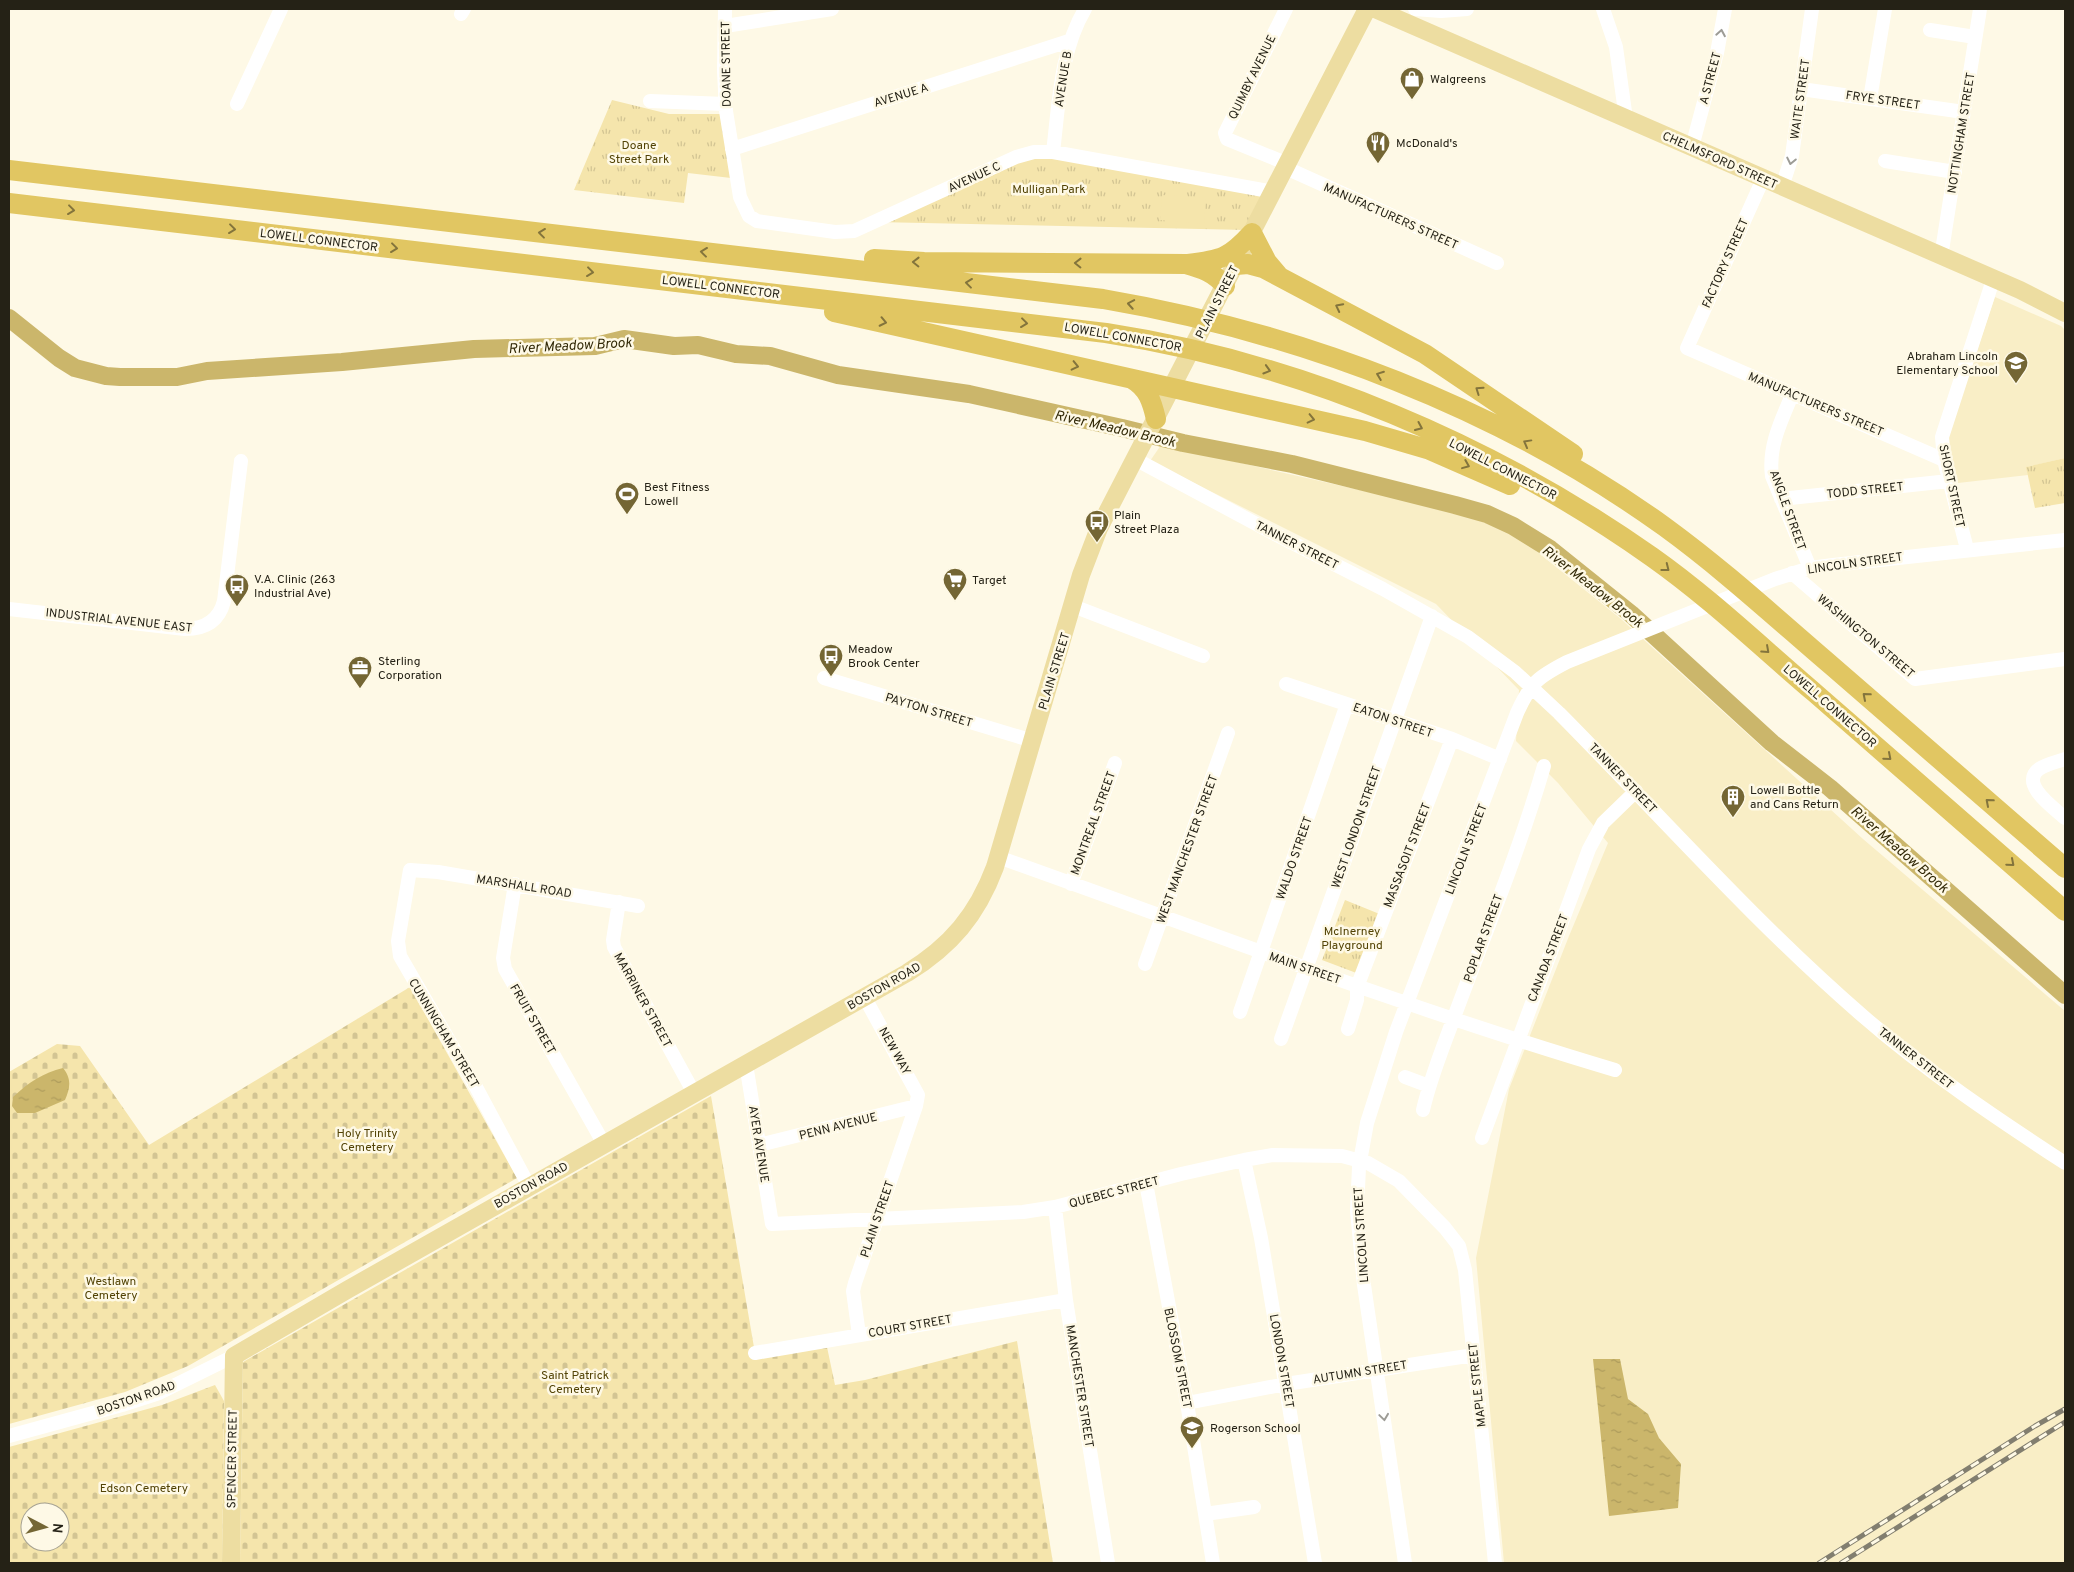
<svg xmlns="http://www.w3.org/2000/svg" width="2074" height="1572" viewBox="0 0 2074 1572" font-family="Overpass,sans-serif">
	<style>
		.built { fill: #f9eec6 }
		.cemetery { fill: url(#cemetery-stones); fill-rule: evenodd }
		.park { fill: url(#park-tufts) }
		.garden { fill: #f5e5ac }
		.water { fill: url(#water-ripples) }
		.lines { fill: none; stroke-linecap: round; stroke-linejoin: round }
		.river { stroke: #cbb66b; stroke-width: 18 }
		.minor { stroke: #fff; stroke-width: 14 }
		.major { stroke: #eddda1; stroke-width: 18 }
		.highway { stroke: #e1c662; stroke-width: 20 }
		.rail-casing { stroke: #827e6f; stroke-width: 5 }
		.rail { stroke: #fef9e6; stroke-width: 3; stroke-dasharray: 9; stroke-linecap: butt }
		.oneway { stroke: #9d9c96 }
		.oneway2 { stroke: #83743c }
		.labels { text-anchor: middle; stroke-width: 5; stroke-linejoin: round; paint-order: stroke }
		.street-label { font-size: 12px; fill: #252216; stroke: #fef9e6 }
		.poi-label { font-size: 12px; fill: #252216; stroke: #fef9e6; text-anchor: start }
		.park-label { font-size: 12px; fill: #524305; stroke: #fef9e6 }
		.water-label { font-size: 14px; font-style: italic; fill: #322907; stroke: #fef9e6 }
	</style>
	<defs>
		<pattern id="cemetery-stones" width="16" height="16" patternUnits="userSpaceOnUse" patternTransform="scale(1.25)"><rect width="16" height="16" fill="#f5e5ac"/><path d="M2 7V4a2 2 0 0 1 4 0v3zM10 15v-3a2 2 0 0 1 4 0v3z" fill="#d2c493"/></pattern>
		<pattern id="park-tufts" width="24" height="20" patternUnits="userSpaceOnUse" patternTransform="scale(1.25)"><rect width="24" height="20" fill="#f5e5ac"/><path d="M3 7l-1-3M5 7V3M7 7l1-3M15 17l-1-3M17 17v-4M19 17l1-3" fill="none" stroke="#d2c493"/></pattern>
		<pattern id="water-ripples" width="26" height="14" patternUnits="userSpaceOnUse" patternTransform="scale(1.25)"><rect width="26" height="14" fill="#cbb66b"/><path d="M2 4q2-2 4 0t4 0M15 11q2-2 4 0t4 0" fill="none" stroke="#ae9c5c"/></pattern>
	</defs>
	<rect width="100%" height="100%" fill="#fef9e6"/>
	<path class="built" d="M1995,297L2061,326L2065,330V458L2027,467L2028,475L1958,483L1947,439Z
		M1161,445L1453,511L1515,534L1621,619L1863,839L2065,1011V1563H1504L1476,1258L1509,1089L1569,936L1608,843L1558,783L1516,741L1519,690L1436,604L1150,461Z"/>
	<path class="cemetery" d="M410,987L517,1178L188,1366L125,1392L9,1424V1072L57,1044L80,1046L149,1145Z
		M711,1096L756,1359L827,1347L835,1385L865,1380L1017,1341L1053,1563H240L243,1362Z
		M215,1385L224,1401L222,1563H9V1447L162,1405ZM30,1512H60V1542H30Z"/>
	<path class="park" d="M612,100L669,114H720L731,178L688,173L684,203L574,190Z
		M1025,154L1274,192L1247,230L876,222Z
		M2065,458V503L2035,508L2026,467Z
		M1345,900L1382,915L1359,974L1322,960Z"/>
	<path class="garden" d="M1162,195L1206,198L1204,224L1160,220Z"/>
	<path class="water" d="M63,1068C72,1079 70,1088 65,1100L35,1113H17L12,1106L13,1097C29,1082 43,1073 63,1068Z
		M1593,1359H1620L1628,1399L1648,1414L1659,1438L1681,1464L1678,1508L1609,1516Z"/>
	<g class="lines">
		<path class="river" d="M9,318L59,358L75,368L106,376L120,377H177L207,371L342,362L474,349L595,346L624,339L674,346L698,345L736,354L770,356L838,375L969,394L1122,428L1183,443L1292,464L1455,505L1487,514L1513,526L1550,549L1631,614L1772,743L1830,788L2065,995"/>
		<path class="minor" d="M725,9L724,71L726,111L740,197L749,216L757,221L835,232L854,231L1016,157L1034,152H1053L1274,192
			M1286,9L1225,133L1227,139L1288,164
			M1415,9L1441,11L1467,9
			M1603,9L1616,47L1626,119
			M461,14L464,9
			M725,26L832,9
			M1930,30L1975,37
			M1801,89L1964,112
			M1870,99L1885,9
			M650,101L725,104
			M237,104L281,9
			M1692,147L1717,53L1725,9
			M732,149L1069,41
			M1053,152C1059,104 1060,51 1085,9
			M1885,161L1955,172
			M1286,168L1497,263
			M1763,179L1687,348L1944,460
			M1782,187L1792,156L1812,9
			M1941,257L1980,9
			M1792,395C1781,421 1768,447 1772,476L1810,568
			M1135,459L1275,534L1383,589L1468,637L1515,672L1559,713C1659,814 1756,924 1864,1017C1926,1071 1996,1118 2065,1163
			M1781,499L1949,481
			M1967,549L1944,460L1942,437L1993,280
			M1792,573L1915,679L2065,659
			M1073,606L1203,656
			M9,609L185,629C205,629 219,621 224,601L241,461
			M824,678L1033,741
			M1286,684L1452,739L1500,759
			M2065,759C2057,762 2046,764 2039,769C2019,784 2054,808 2065,818
			M998,857C1203,930 1406,1008 1615,1070
			M515,884L503,958L505,969L604,1144
			M1071,884L1115,763
			M619,902L613,940L614,947L694,1093
			M1145,964L1228,733
			M1240,1012L1347,704
			M1348,1029L1357,1000V987L1452,739
			M1281,1039L1432,616
			M746,1064L772,1224L1023,1212L1055,1207L1181,1174L1244,1160L1273,1155L1342,1156L1368,1163L1399,1181L1445,1228L1459,1246L1465,1270L1495,1563
			M1405,1077L1429,1086
			M1423,1110C1430,1079 1442,1050 1453,1020C1484,936 1519,852 1544,766
			M1482,1138L1589,849L1603,823L1636,791
			M759,1145L916,1106
			M1244,1160L1261,1238L1315,1563
			M1146,1183L1187,1403L1213,1563
			M529,1186L476,1087L400,956L398,941L410,870L438,872L638,906
			M1055,1207L1066,1300L1108,1563
			M859,1335L853,1291L855,1283L916,1106L918,1095L865,998
			M755,1353L1066,1300
			M1187,1403L1286,1384L1474,1355
			M9,1436L122,1405L159,1393L234,1356
			M1205,1514L1254,1507
			M1405,1563L1364,1285L1357,1211L1359,1167L1367,1123L1396,1032L1517,713C1531,682 1538,677 1567,662L1775,579L1810,568L1833,565L2065,540"/>
		<path class="major" d="M1375,9L2020,290L2065,313
			M231,1563L234,1356L347,1290L907,973C951,946 977,915 995,867L1081,575L1099,528L1367,9"/>
		<path class="highway" d="M9,170L1103,299C1302,333 1500,408 1665,527C1724,570 1777,619 1832,666C1910,733 1987,801 2065,868
			M9,203L1106,333C1301,363 1492,444 1652,557C1710,598 1761,647 1815,693C1898,766 1982,838 2065,911
			M874,259L924,262L1186,264C1201,268 1215,273 1225,286
			M1188,264C1222,260 1229,258 1252,233L1267,262L1278,275
			M1236,265L1248,264L1263,268L1425,354L1573,454
			M834,312L1365,431L1430,450L1510,485
			M1132,379C1148,388 1152,402 1156,419"/>
		<defs>
			<path id="rail" d="M1819,1563L2035,1426L2065,1409
				M1841,1563L2065,1422"/>
		</defs>
		<use href="#rail" class="rail-casing"/>
		<use href="#rail" class="rail"/>
	</g>
	<defs><path id="oneway-chevron" d="M-2-3.5L2.5 0L-2 3.5" fill="none" stroke-width="1.6" stroke-linecap="round" stroke-linejoin="round" transform="scale(1.25)"/></defs>
	<g class="oneway">
		<use href="#oneway-chevron" transform="translate(1721 33) rotate(-80)"/>
		<use href="#oneway-chevron" transform="translate(1791 161) rotate(102)"/>
		<use href="#oneway-chevron" transform="translate(1384 1417) rotate(82)"/>
	</g>
	<g class="oneway2">
		<use href="#oneway-chevron" transform="translate(71 210) rotate(7)"/>
		<use href="#oneway-chevron" transform="translate(232 229) rotate(7)"/>
		<use href="#oneway-chevron" transform="translate(542 233) rotate(-173)"/>
		<use href="#oneway-chevron" transform="translate(394 248) rotate(7)"/>
		<use href="#oneway-chevron" transform="translate(704 252) rotate(-173)"/>
		<use href="#oneway-chevron" transform="translate(916 262) rotate(-179)"/>
		<use href="#oneway-chevron" transform="translate(1078 263) rotate(-179)"/>
		<use href="#oneway-chevron" transform="translate(590 272) rotate(7)"/>
		<use href="#oneway-chevron" transform="translate(969 283) rotate(-173)"/>
		<use href="#oneway-chevron" transform="translate(1131 304) rotate(-170)"/>
		<use href="#oneway-chevron" transform="translate(1339 307) rotate(-153)"/>
		<use href="#oneway-chevron" transform="translate(883 322) rotate(12)"/>
		<use href="#oneway-chevron" transform="translate(1024 323) rotate(7)"/>
		<use href="#oneway-chevron" transform="translate(1075 366) rotate(13)"/>
		<use href="#oneway-chevron" transform="translate(1267 370) rotate(17)"/>
		<use href="#oneway-chevron" transform="translate(1380 375) rotate(-159)"/>
		<use href="#oneway-chevron" transform="translate(1479 390) rotate(-145)"/>
		<use href="#oneway-chevron" transform="translate(1311 419) rotate(13)"/>
		<use href="#oneway-chevron" transform="translate(1419 427) rotate(24)"/>
		<use href="#oneway-chevron" transform="translate(1527 443) rotate(-151)"/>
		<use href="#oneway-chevron" transform="translate(1466 465) rotate(22)"/>
		<use href="#oneway-chevron" transform="translate(1666 568) rotate(38)"/>
		<use href="#oneway-chevron" transform="translate(1766 650) rotate(42)"/>
		<use href="#oneway-chevron" transform="translate(1866 696) rotate(-139)"/>
		<use href="#oneway-chevron" transform="translate(1888 757) rotate(41)"/>
		<use href="#oneway-chevron" transform="translate(1989 802) rotate(-139)"/>
		<use href="#oneway-chevron" transform="translate(2011 863) rotate(41)"/>
	</g>
	<defs>
		<symbol id="shop-pin" viewBox="-11 -11 22 30"><path d="M0 17L-7.5 6A9.5 9.5 0 1 1 7.5 6Z" fill="#746634" stroke="#fef9e6"/><path d="M-5-2.5h2.3a2.7 3.5 0 0 1 5.4 0H5L5.5 6h-11ZM-1.5-2.5h3a1.5 2.3 0 0 0-3 0Z" fill="#fff"/></symbol>
		<symbol id="restaurant-pin" viewBox="-11 -11 22 30"><path d="M0 17L-7.5 6A9.5 9.5 0 1 1 7.5 6Z" fill="#746634" stroke="#fef9e6"/><path d="M-5-6h1v4h1v-4h1v4h1v-4h1v5L-1.5 .5V6h-2V.5L-5-1ZM5-6V6H3V1.5H1.5Q1.5-4 5-6Z" fill="#fff"/></symbol>
		<symbol id="school-pin" viewBox="-11 -11 22 30"><path d="M0 17L-7.5 6A9.5 9.5 0 1 1 7.5 6Z" fill="#746634" stroke="#fef9e6"/><path d="M0-5L7-2L0 1L-7-2ZM-4 1L0 2.5L4 1V4Q0 6-4 4Z" fill="#fff"/></symbol>
		<symbol id="stadium-pin" viewBox="-11 -11 22 30"><path d="M0 17L-7.5 6A9.5 9.5 0 1 1 7.5 6Z" fill="#746634" stroke="#fef9e6"/><path d="M0-5a6.5 5 0 1 0 0 10a6.5 5 0 1 0 0-10ZM-3.5-1.8h7v3.6h-7Z" fill="#fff"/></symbol>
		<symbol id="bus-pin" viewBox="-11 -11 22 30"><path d="M0 17L-7.5 6A9.5 9.5 0 1 1 7.5 6Z" fill="#746634" stroke="#fef9e6"/><path d="M-5-6H5V4H4V6H2V4H-2V6H-4V4H-5ZM-3.5-4V0h7V-4ZM-3.5 1.2v1.5H-2V1.2ZM2 1.2v1.5H3.5V1.2Z" fill="#fff"/></symbol>
		<symbol id="supermarket-pin" viewBox="-11 -11 22 30"><path d="M0 17L-7.5 6A9.5 9.5 0 1 1 7.5 6Z" fill="#746634" stroke="#fef9e6"/><path d="M-6-5.5h2.5l.6 2H6L4.5 2H-2.5L-4.4-4H-6ZM-1.5 3.2a1.3 1.3 0 1 0 .1 0ZM3 3.2a1.3 1.3 0 1 0 .1 0Z" fill="#fff"/></symbol>
		<symbol id="office-pin" viewBox="-11 -11 22 30"><path d="M0 17L-7.5 6A9.5 9.5 0 1 1 7.5 6Z" fill="#746634" stroke="#fef9e6"/><path d="M-6-3h4V-5.5h4V-3h4V5H-6ZM-1-4.5V-3h2v-1.5ZM-6 0V1H6V0Z" fill="#fff"/></symbol>
		<symbol id="building-pin" viewBox="-11 -11 22 30"><path d="M0 17L-7.5 6A9.5 9.5 0 1 1 7.5 6Z" fill="#746634" stroke="#fef9e6"/><path d="M-4-6H4V6H1V3H-1V6H-4ZM-2.5-4.3h1.7v1.8h-1.7ZM.8-4.3h1.7v1.8H.8ZM-2.5-1h1.7V.8h-1.7ZM.8-1h1.7V.8H.8Z" fill="#fff"/></symbol>
	</defs>
	<g fill-rule="evenodd">
		<use href="#shop-pin" x="1398" y="65" width="28" height="38"/>
		<use href="#restaurant-pin" x="1364" y="129" width="28" height="38"/>
		<use href="#school-pin" x="2002" y="349" width="28" height="38"/>
		<use href="#stadium-pin" x="613" y="480" width="28" height="38"/>
		<use href="#bus-pin" x="1083" y="508" width="28" height="38"/>
		<use href="#supermarket-pin" x="941" y="566" width="28" height="38"/>
		<use href="#bus-pin" x="223" y="572" width="28" height="38"/>
		<use href="#bus-pin" x="817" y="642" width="28" height="38"/>
		<use href="#office-pin" x="346" y="654" width="28" height="38"/>
		<use href="#building-pin" x="1719" y="783" width="28" height="38"/>
		<use href="#school-pin" x="1178" y="1414" width="28" height="38"/>
	</g>
	<g class="labels">
		<g class="street-label">
			<text transform="translate(726 64) rotate(-91)" y="4">DOANE STREET</text>
			<text transform="translate(1252 77) rotate(-64)" y="4">QUIMBY AVENUE</text>
			<text transform="translate(1710 78) rotate(-75)" y="4">A STREET</text>
			<text transform="translate(1063 79) rotate(-81)" y="4">AVENUE B</text>
			<text transform="translate(901 95) rotate(-17)" y="4">AVENUE A</text>
			<text transform="translate(1800 99) rotate(-82)" y="4">WAITE STREET</text>
			<text transform="translate(1883 100) rotate(8)" y="4">FRYE STREET</text>
			<text transform="translate(1961 133) rotate(-81)" y="4">NOTTINGHAM STREET</text>
			<text transform="translate(1720 160) rotate(24)" y="4">CHELMSFORD STREET</text>
			<text transform="translate(974 177) rotate(-25)" y="4">AVENUE C</text>
			<text transform="translate(1391 216) rotate(24)" y="4">MANUFACTURERS STREET</text>
			<text transform="translate(319 240) rotate(7)" y="4">LOWELL CONNECTOR</text>
			<text transform="translate(1725 263) rotate(-66)" y="4">FACTORY STREET</text>
			<text transform="translate(721 287) rotate(7)" y="4">LOWELL CONNECTOR</text>
			<text transform="translate(1217 302) rotate(-63)" y="4">PLAIN STREET</text>
			<text transform="translate(1123 337) rotate(10)" y="4">LOWELL CONNECTOR</text>
			<text transform="translate(1816 404) rotate(23)" y="4">MANUFACTURERS STREET</text>
			<text transform="translate(1503 469) rotate(27)" y="4">LOWELL CONNECTOR</text>
			<text transform="translate(1952 486) rotate(78)" y="4">SHORT STREET</text>
			<text transform="translate(1865 490) rotate(-6)" y="4">TODD STREET</text>
			<text transform="translate(1788 510) rotate(70)" y="4">ANGLE STREET</text>
			<text transform="translate(1297 545) rotate(27)" y="4">TANNER STREET</text>
			<text transform="translate(1855 563) rotate(-8)" y="4">LINCOLN STREET</text>
			<text transform="translate(119 620) rotate(6)" y="4">INDUSTRIAL AVENUE EAST</text>
			<text transform="translate(1866 636) rotate(40)" y="4">WASHINGTON STREET</text>
			<text transform="translate(1054 671) rotate(-73)" y="4">PLAIN STREET</text>
			<text transform="translate(1830 706) rotate(41)" y="4">LOWELL CONNECTOR</text>
			<text transform="translate(929 710) rotate(17)" y="4">PAYTON STREET</text>
			<text transform="translate(1393 720) rotate(19)" y="4">EATON STREET</text>
			<text transform="translate(1623 778) rotate(46)" y="4">TANNER STREET</text>
			<text transform="translate(1093 823) rotate(-70)" y="4">MONTREAL STREET</text>
			<text transform="translate(1356 827) rotate(-71)" y="4">WEST LONDON STREET</text>
			<text transform="translate(1187 849) rotate(-70)" y="4">WEST MANCHESTER STREET</text>
			<text transform="translate(1466 849) rotate(-69)" y="4">LINCOLN STREET</text>
			<text transform="translate(1407 855) rotate(-69)" y="4">MASSASOIT STREET</text>
			<text transform="translate(1294 858) rotate(-71)" y="4">WALDO STREET</text>
			<text transform="translate(524 886) rotate(9)" y="4">MARSHALL ROAD</text>
			<text transform="translate(1483 938) rotate(-70)" y="4">POPLAR STREET</text>
			<text transform="translate(1548 958) rotate(-69)" y="4">CANADA STREET</text>
			<text transform="translate(1305 968) rotate(19)" y="4">MAIN STREET</text>
			<text transform="translate(884 986) rotate(-30)" y="4">BOSTON ROAD</text>
			<text transform="translate(643 1000) rotate(61)" y="4">MARRINER STREET</text>
			<text transform="translate(533 1019) rotate(60)" y="4">FRUIT STREET</text>
			<text transform="translate(444 1033) rotate(59)" y="4">CUNNINGHAM STREET</text>
			<text transform="translate(895 1051) rotate(61)" y="4">NEW WAY</text>
			<text transform="translate(1916 1058) rotate(38)" y="4">TANNER STREET</text>
			<text transform="translate(838 1126) rotate(-14)" y="4">PENN AVENUE</text>
			<text transform="translate(759 1144) rotate(81)" y="4">AYER AVENUE</text>
			<text transform="translate(531 1185) rotate(-29)" y="4">BOSTON ROAD</text>
			<text transform="translate(1114 1192) rotate(-15)" y="4">QUEBEC STREET</text>
			<text transform="translate(877 1219) rotate(-71)" y="4">PLAIN STREET</text>
			<text transform="translate(1361 1235) rotate(-94)" y="4">LINCOLN STREET</text>
			<text transform="translate(910 1326) rotate(-10)" y="4">COURT STREET</text>
			<text transform="translate(1178 1358) rotate(79)" y="4">BLOSSOM STREET</text>
			<text transform="translate(1282 1361) rotate(80)" y="4">LONDON STREET</text>
			<text transform="translate(1360 1372) rotate(-9)" y="4">AUTUMN STREET</text>
			<text transform="translate(1477 1385) rotate(-96)" y="4">MAPLE STREET</text>
			<text transform="translate(1080 1386) rotate(81)" y="4">MANCHESTER STREET</text>
			<text transform="translate(136 1398) rotate(-19)" y="4">BOSTON ROAD</text>
			<text transform="translate(232 1459) rotate(-89)" y="4">SPENCER STREET</text>
		</g>
		<g class="poi-label">
			<text x="1430" y="83">Walgreens</text>
			<text x="1396" y="147">McDonald's</text>
			<text x="1998" y="360" text-anchor="end">Abraham Lincoln<tspan x="1998" dy="14">Elementary School</tspan></text>
			<text x="644" y="491">Best Fitness<tspan x="644" dy="14">Lowell</tspan></text>
			<text x="1114" y="519">Plain<tspan x="1114" dy="14">Street Plaza</tspan></text>
			<text x="254" y="583">V.A. Clinic (263<tspan x="254" dy="14">Industrial Ave)</tspan></text>
			<text x="972" y="584">Target</text>
			<text x="848" y="653">Meadow<tspan x="848" dy="14">Brook Center</tspan></text>
			<text x="378" y="665">Sterling<tspan x="378" dy="14">Corporation</tspan></text>
			<text x="1750" y="794">Lowell Bottle<tspan x="1750" dy="14">and Cans Return</tspan></text>
			<text x="1210" y="1432">Rogerson School</text>
		</g>
		<g class="park-label">
			<text x="639" y="149">Doane<tspan x="639" dy="14">Street Park</tspan></text>
			<text x="1049" y="193">Mulligan Park</text>
			<text x="1352" y="935">McInerney<tspan x="1352" dy="14">Playground</tspan></text>
			<text x="367" y="1137">Holy Trinity<tspan x="367" dy="14">Cemetery</tspan></text>
			<text x="111" y="1285">Westlawn<tspan x="111" dy="14">Cemetery</tspan></text>
			<text x="575" y="1379">Saint Patrick<tspan x="575" dy="14">Cemetery</tspan></text>
			<text x="144" y="1492">Edson Cemetery</text>
		</g>
		<g class="water-label">
			<text transform="translate(570 345) rotate(-3)" y="5">River Meadow Brook</text>
			<text transform="translate(1115 428) rotate(13)" y="5">River Meadow Brook</text>
			<text transform="translate(1593 586) rotate(38)" y="5">River Meadow Brook</text>
			<text transform="translate(1900 849) rotate(41)" y="5">River Meadow Brook</text>
		</g>
	</g>
	<rect width="2074" height="1572" fill="none" stroke="#252216" stroke-width="20"/>
	<g transform="translate(45 1527) rotate(96)"><circle r="24" fill="#fef9e6" stroke="#a7a393"/>
	<path d="M0-4L9 19L0 12L-9 19Z" fill="#746634"/>
	<text y="-8" font-size="14" font-weight="bold" text-anchor="middle" fill="#252216">N</text>
	</g>
</svg>
